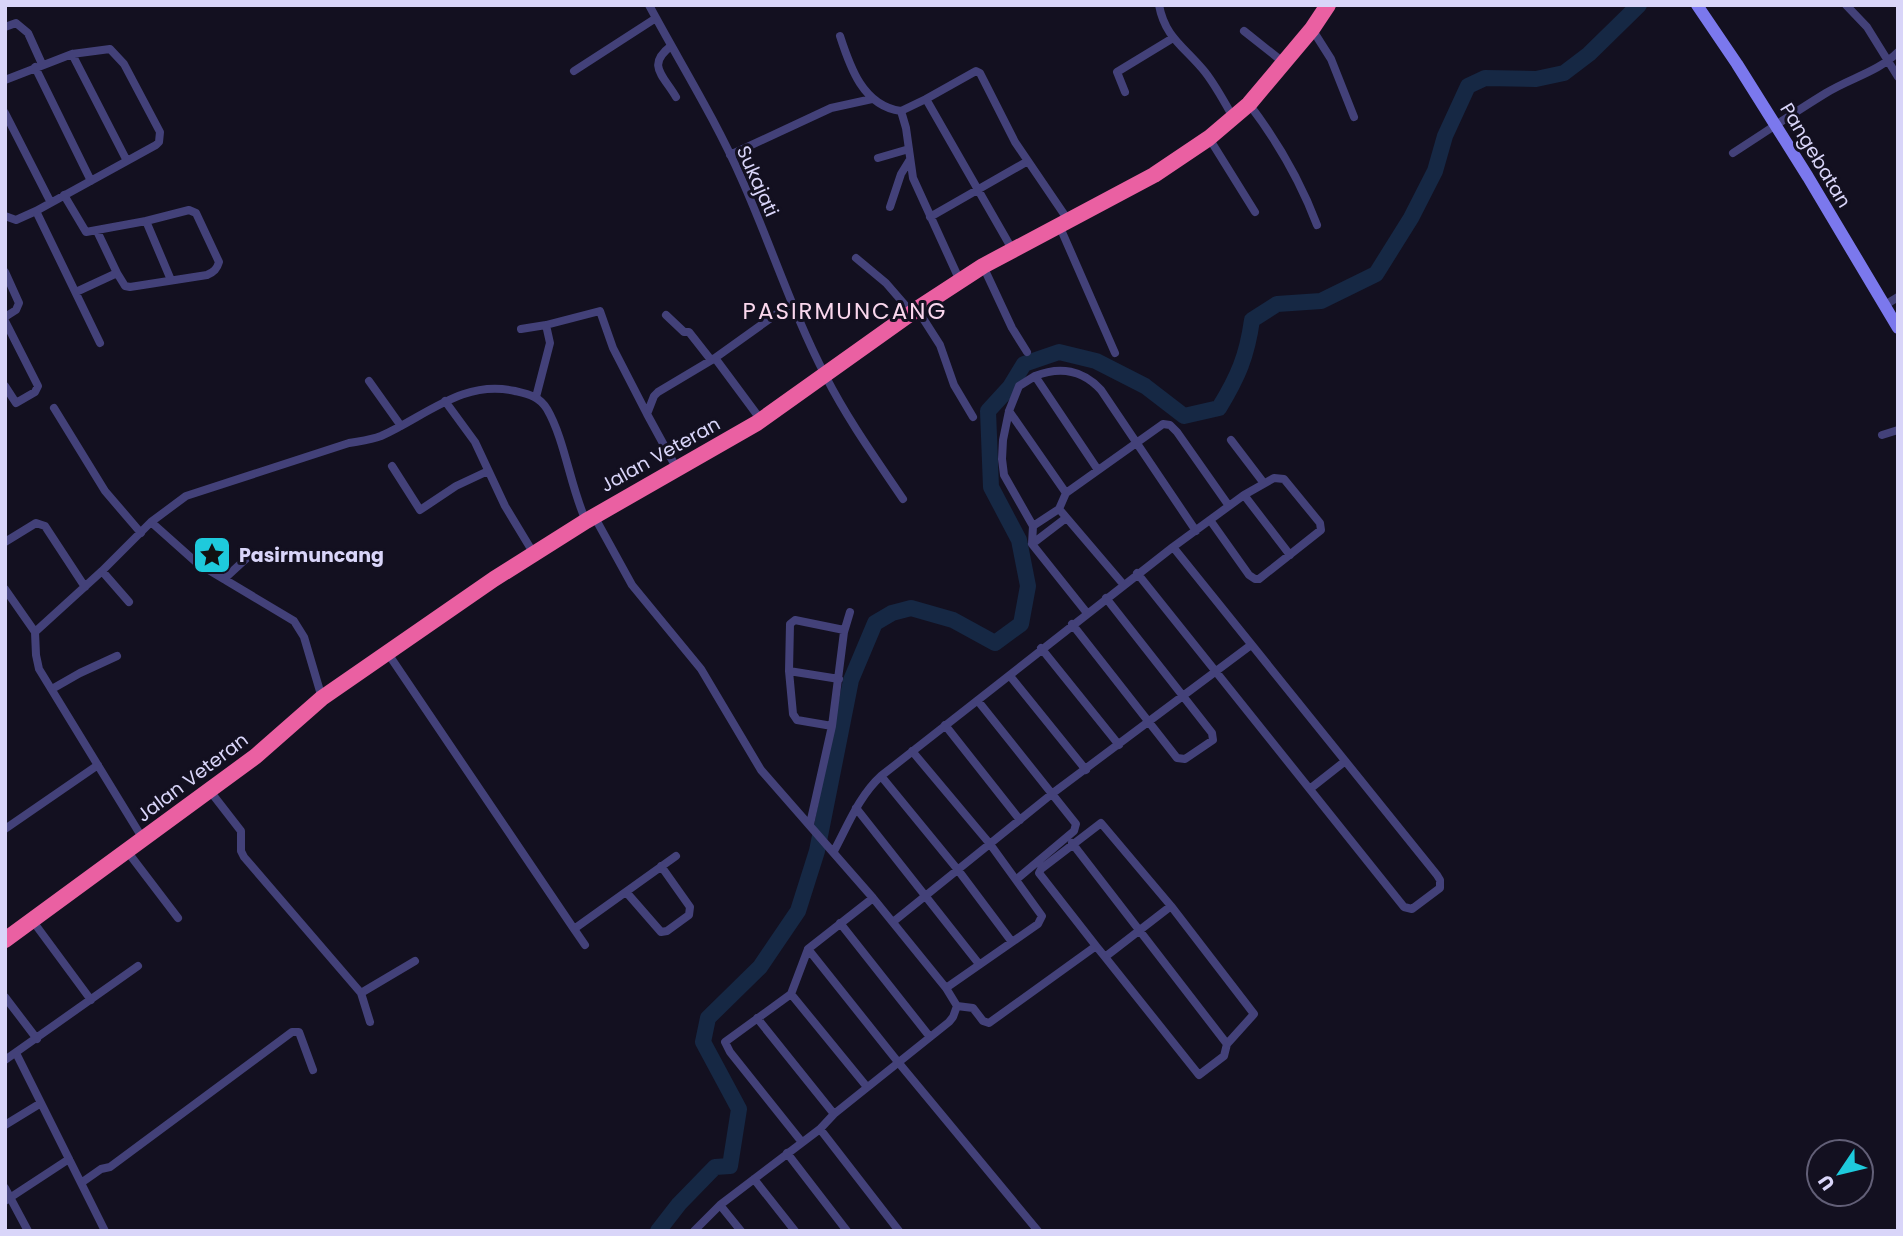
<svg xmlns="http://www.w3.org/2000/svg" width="1903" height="1236" viewBox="0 0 1903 1236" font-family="Poppins,sans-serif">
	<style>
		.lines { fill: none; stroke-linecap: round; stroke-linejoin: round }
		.river { stroke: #162844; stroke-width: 16 }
		.street { stroke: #434179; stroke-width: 8 }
		.secondary { stroke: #7b78ed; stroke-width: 12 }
		.highway { stroke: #ea60a2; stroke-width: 16 }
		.labels { text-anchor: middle; stroke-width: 6; stroke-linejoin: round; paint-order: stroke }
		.street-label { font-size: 19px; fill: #d9d5f9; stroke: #131020 }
		.poi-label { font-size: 19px; font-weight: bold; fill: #d9d5f9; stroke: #131020; text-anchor: start }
		.quarter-label { font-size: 23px; letter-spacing: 2px; fill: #fad7ed; stroke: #131020 }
	</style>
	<rect width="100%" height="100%" fill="#131020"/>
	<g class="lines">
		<path class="river" d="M658,1231L679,1204L715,1167L730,1166L739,1109L703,1042L708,1018L760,967L798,911L817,851L851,680L875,623L892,613L911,608L953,620L995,643L1021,624L1028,586L1019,540L991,487L988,411L1010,387L1024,364L1059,352L1096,361L1145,386L1184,416L1219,408C1238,377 1247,356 1252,320L1277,304L1321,301L1376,274L1411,218L1435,171L1445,136L1468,86L1485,78L1536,79L1564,73L1589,54L1639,5"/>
		<path class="street" d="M649,5C680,63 716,120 742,180C771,245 793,314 826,377C848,420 876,459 903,499
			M1159,5C1165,38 1185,47 1205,72C1216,86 1225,103 1234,119
			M1846,5L1867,27L1898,77
			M5,27L16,23L28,33L42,64
			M1312,29L1331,59L1354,117
			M1244,31L1283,62
			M840,36C850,67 863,106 901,111L926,99
			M671,46C646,65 663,75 676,97
			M72,54L127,161
			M35,67L91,181
			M574,71L656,18
			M5,80L72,54L110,49L124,64L160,132L159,142L156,145L36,211L16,220L5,216
			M1125,92L1117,72L1173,38
			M1249,104C1278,142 1300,180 1317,225
			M901,111L906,128L913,178L960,281
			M5,113L50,201
			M1209,138L1255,212
			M1733,153C1764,133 1795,112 1826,93C1850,78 1878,72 1898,52
			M730,155L831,108L872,99
			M878,158L909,149
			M64,195L86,232L146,221
			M890,207L901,174L909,161
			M36,211L100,343
			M930,217L1028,161
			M1059,225L1115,353
			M97,231L117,273
			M1012,249L926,99L976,71L980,73L1015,142L1068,220
			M856,258L886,283L912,313
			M983,266L1012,328L1027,352
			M5,272L19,303L16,310L5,317
			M76,292L117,273L125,286L130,287L207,275C214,272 217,269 219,262L196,213L189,210L146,221L171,280
			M1885,305L1898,297
			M917,309L940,345L954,385L973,417
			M666,315L684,332H689L711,360
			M5,321L38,386L35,392L16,403L5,386
			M521,329L546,325L600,311L613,348L647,414
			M715,358L761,420
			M1035,376C1060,366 1083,370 1101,390L1196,531
			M369,381L401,426
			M536,397L550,343L546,325
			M445,401L475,442L505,506L534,554
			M54,408L105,491L141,533
			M1009,411L1066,493
			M1882,435L1898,430
			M1231,440L1263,482
			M392,466L420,510L456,486L488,471
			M677,469L647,414L654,396L658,392L715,358L792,303
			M594,516L632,585L701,669L761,770L873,898L946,988L957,1006L953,1017L949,1022L834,1114L820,1129L720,1205L694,1231
			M1210,520L1249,575L1255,579H1259L1321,530L1320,523L1284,479L1274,478L1244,495
			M151,522L197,563L294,621L304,637L322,698
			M1033,526L1059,509
			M5,542L36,523L45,526L85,587
			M1032,544L1066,518
			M1173,547L1244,495L1290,555
			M102,571L129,602
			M224,579L249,556
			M1123,584L1059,509L1066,493L1163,424L1170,425L1177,432L1229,506
			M5,589L35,632L36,655L39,669L143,839
			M1087,613L1032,544L1033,526L1004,475L1002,459L1003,440L1009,411L1019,386L1035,376L1098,470
			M1072,624L1177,758L1185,759L1213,740L1212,733L1106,598
			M35,632L102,571L151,522L186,496L349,443C360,441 371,440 381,436C426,416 463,379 515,391C528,394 539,396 547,409C565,440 570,486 586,521
			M1041,648L1119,745
			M387,652L574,929
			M789,671L839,679
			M1010,676L1086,770
			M52,689L80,673L117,656
			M978,701L1076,824L1074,831L1017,879
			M945,725L1020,820
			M832,726L797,720L793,714L789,671L790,624L795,620L844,630
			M912,751L990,844L1042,916L1038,924L946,988
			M881,776L958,870L1012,942
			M1311,788L1344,762
			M210,791L241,831V851L244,857L361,993L370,1022
			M856,808L979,964
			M810,824L832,726L844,632L850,612
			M5,829L98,765
			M1072,843L1227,1044
			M127,851L178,918
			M834,851C848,825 859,796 881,776L1173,547L1437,875L1440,880V888L1412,909L1404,907L1137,573
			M627,893L661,932L667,931L689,915L690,907L661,866
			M32,920L91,1000
			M893,922L1053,793L1251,645
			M840,923L930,1037
			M585,945L574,929L676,856
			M1096,946L1039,873L1041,869L1101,823L1171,906L1254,1014L1227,1044L1224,1056L1199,1075L1105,957
			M808,949L898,1062L1038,1231
			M361,993L415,961
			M791,994L867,1087
			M5,997L37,1039
			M957,1006L973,1008L983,1021L989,1023L1096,946L1105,957L1171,906
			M757,1018L834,1114
			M16,1053L105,1231
			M5,1060L138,966
			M5,1125L41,1103
			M820,1129L899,1231
			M801,1141L730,1052L725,1042L791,994L808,949L873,898
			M787,1153L847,1231
			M754,1179L795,1231
			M81,1183L101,1169L110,1167L292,1032H299L313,1070
			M5,1188L28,1231
			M5,1201L69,1159
			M720,1205L741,1231"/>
		<path class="secondary" d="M1697,5L1737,64L1808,177L1898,328"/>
		<path class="highway" d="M5,940L256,756L322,698L494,579L586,521L757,423L917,309L983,266L1154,175L1209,138L1249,104L1312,29L1328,5"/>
	</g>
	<defs>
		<symbol id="sight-square" viewBox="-11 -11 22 22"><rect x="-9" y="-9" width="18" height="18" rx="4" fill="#1ecadc" stroke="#131020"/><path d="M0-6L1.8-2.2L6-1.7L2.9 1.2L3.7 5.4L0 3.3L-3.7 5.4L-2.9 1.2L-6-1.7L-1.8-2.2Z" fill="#111"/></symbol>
	</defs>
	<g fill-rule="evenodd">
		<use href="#sight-square" x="190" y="533" width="44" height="44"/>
	</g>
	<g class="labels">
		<g class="street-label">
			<text transform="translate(1816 155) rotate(59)" y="7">Pangebatan</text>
			<text transform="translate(758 181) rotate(66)" y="7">Sukajati</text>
			<text transform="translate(660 454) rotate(-29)" y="7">Jalan Veteran</text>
			<text transform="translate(192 777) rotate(-37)" y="7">Jalan Veteran</text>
		</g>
		<g class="poi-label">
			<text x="239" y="562">Pasirmuncang</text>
		</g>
		<g class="quarter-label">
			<text x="845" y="319">PASIRMUNCANG</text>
		</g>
	</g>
	<rect width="1903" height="1236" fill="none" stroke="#d9d5f9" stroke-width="14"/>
	<g transform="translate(1840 1173) rotate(235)"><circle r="33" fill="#131020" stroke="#625f77" stroke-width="2"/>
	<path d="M0-5L12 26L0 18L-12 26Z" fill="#1ecadc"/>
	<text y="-10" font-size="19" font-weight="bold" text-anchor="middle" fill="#d9d5f9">U</text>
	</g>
</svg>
